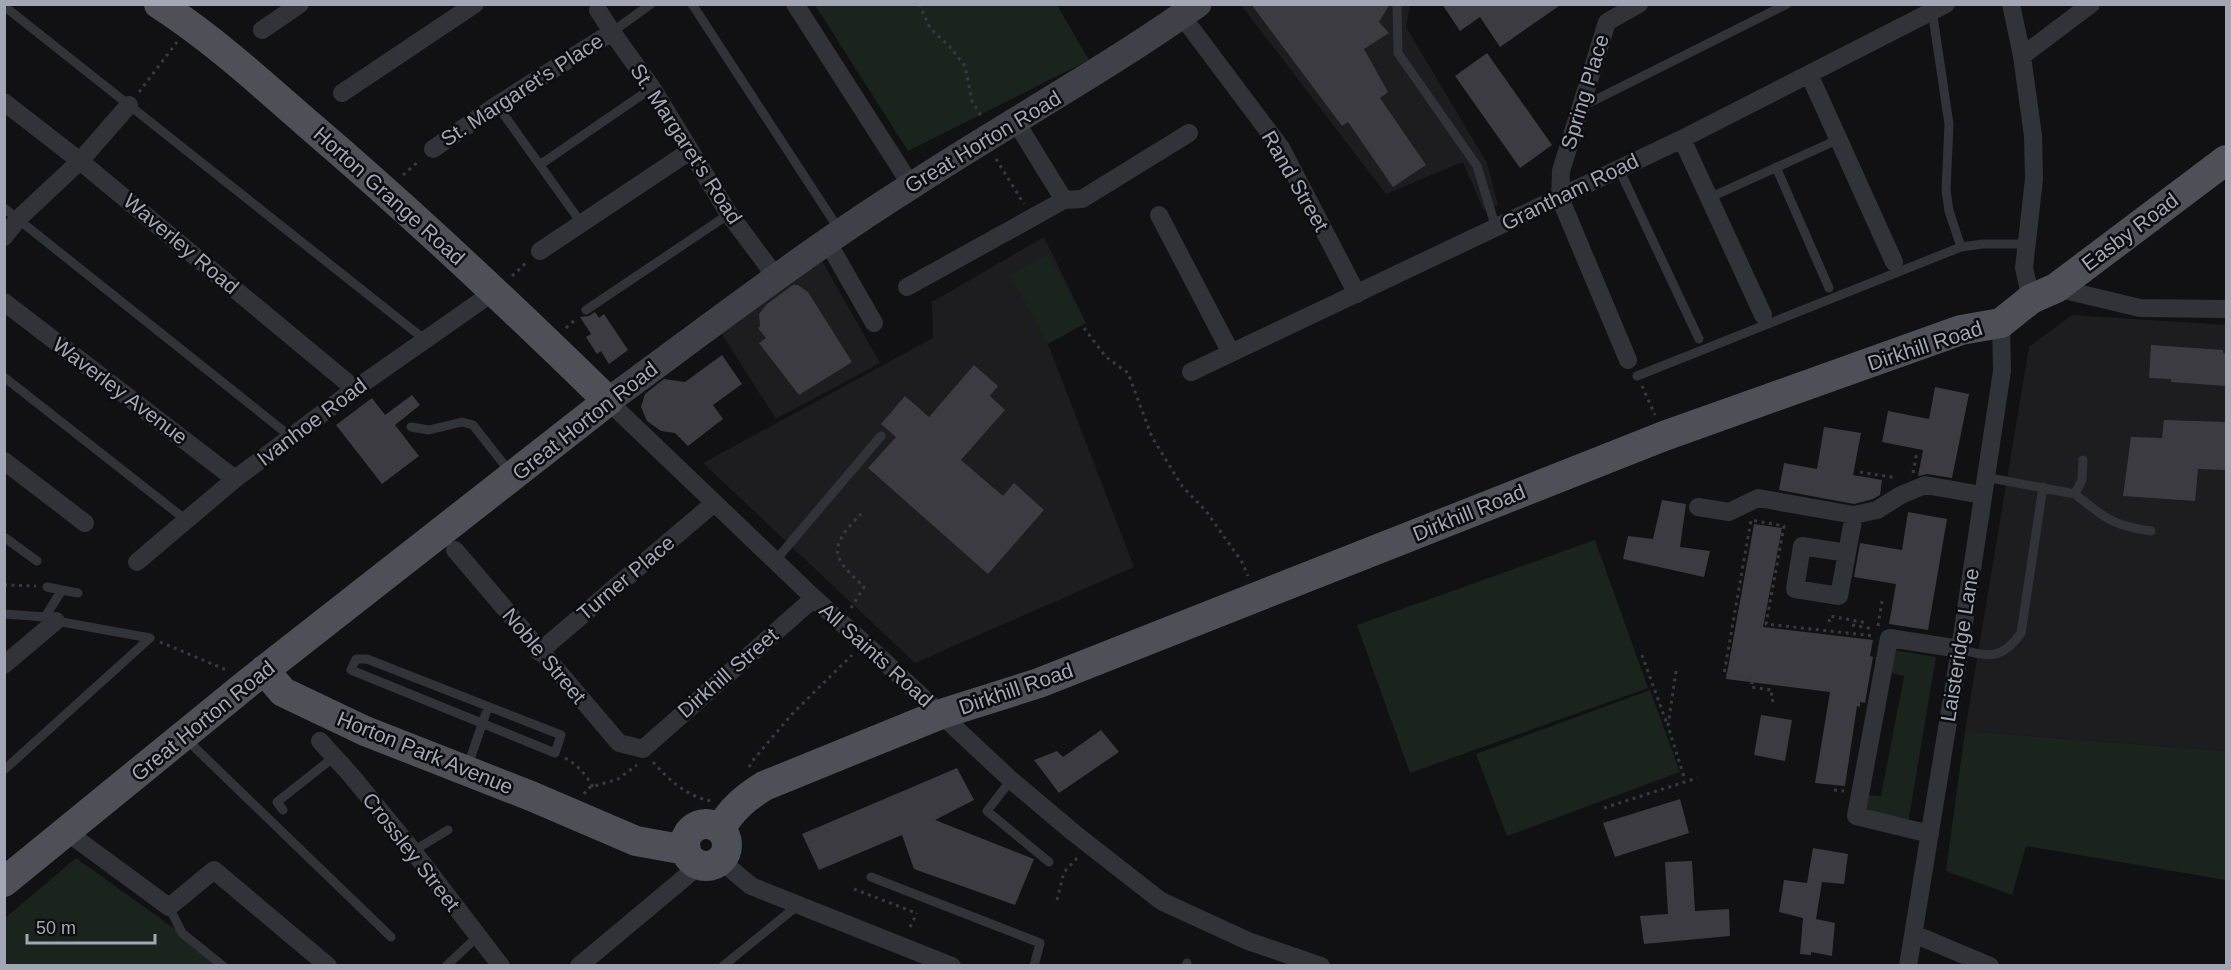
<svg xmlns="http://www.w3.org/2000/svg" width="2231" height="970" viewBox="0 0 2231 970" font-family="Helvetica,sans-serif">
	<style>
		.built { fill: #1d1d20 }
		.green { fill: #1b231d }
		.building { fill: #3b3b41 }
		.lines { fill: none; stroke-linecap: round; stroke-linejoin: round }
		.path { stroke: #383a3f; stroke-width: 3; stroke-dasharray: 3 4.5; stroke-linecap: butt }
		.lane { stroke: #323338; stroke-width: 9 }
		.street { stroke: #323338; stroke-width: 18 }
		.secondary { stroke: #404148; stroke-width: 27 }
		.primary { stroke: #4e4f57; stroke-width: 30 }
		.labels { text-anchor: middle; stroke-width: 5; stroke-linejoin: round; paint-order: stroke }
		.street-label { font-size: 21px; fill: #a2a6b5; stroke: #0c0c0e }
	</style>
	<rect width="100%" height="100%" fill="#111113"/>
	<path class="built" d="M1241,5H1410L1406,27L1487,163L1498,205L1484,211L1463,162L1386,194Z
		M1044,237L1086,323L1048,344L1134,567L915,663L703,463L933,338L932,302Z
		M822,261L880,363L776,419L720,331Z
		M2072,315L2226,325V751L1965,731L2029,347Z"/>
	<path class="green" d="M815,5H1057L1089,60L908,151Z
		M1048,254L1086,323L1048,344L1010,275Z
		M1595,540L1648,688L1410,773L1357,625Z
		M1893,650L1936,657L1908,823L1862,814L1866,795L1881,796L1904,676L1889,672Z
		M1650,690L1680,772L1507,836L1476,754Z
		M1965,731L2226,751V880L2026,846L2012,895L1946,871Z
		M76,858L225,965H5L4,919Z"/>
	<path class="building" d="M1251,4H1390L1379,22L1389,33L1364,49L1388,92L1380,98L1426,165L1393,187L1348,122L1342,126Z
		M1442,4H1562L1500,47L1480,17L1460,31Z
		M1487,53L1552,145L1520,168L1455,76Z
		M793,285H798L808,292L852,362L799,395L759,343L766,338L758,328L760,326L759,314L767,304Z
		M595,312L599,318L604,314L628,350L609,364L601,351L597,354L586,337L591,334L580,317L589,316Z
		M2151,345L2223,350V353L2226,354V386L2171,382V379L2149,378Z
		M722,355L742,384L713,405L723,419L688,446L675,433L661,431L647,421L641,407L645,394L664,379L685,382Z
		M974,365L998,386L990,396L1005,410L961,460L1003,496L1014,483L1044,510L988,574L868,468L896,437L881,424L905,396L929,417Z
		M1935,387L1969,394L1952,478L1927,474L1918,476L1923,450L1882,442L1888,411L1929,419Z
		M412,395L420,405L395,425L419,456L382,484L336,425L372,398L385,415Z
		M2164,420L2226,422V470L2198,469L2195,501L2123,496L2131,437L2162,438Z
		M1824,427L1861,433L1853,475L1882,480L1880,495L1873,499L1854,504L1779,490L1784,463L1817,469Z
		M1662,500L1686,504L1680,547L1710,551L1704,577L1623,559L1628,536L1653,539Z
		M1908,512L1947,519L1928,630L1889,624L1896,584L1854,577L1860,543L1902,550Z
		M1754,524L1782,528L1763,627L1873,640L1870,656L1873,657L1865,703L1860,702V707L1857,706L1845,786L1815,783L1830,692L1726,679Z
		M1761,715L1792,720L1785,761L1754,755Z
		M1101,730L1119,752L1059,793L1034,760L1057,751L1063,757Z
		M957,768L974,800L935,820L1034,859L1015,905L914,869L902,835L819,870L802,834Z
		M1680,799L1689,833L1615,857L1603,823Z
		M1813,848L1848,854L1844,884L1822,882L1816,919L1835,923L1832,956L1811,952V955L1800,954L1803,918L1779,912L1784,880L1807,883Z
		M1692,861L1695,911L1729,909L1730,936L1644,944L1640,916L1668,914L1665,862Z"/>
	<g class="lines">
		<path class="path" d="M919,4L930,28L949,46L965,66L972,101L982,118
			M139,92L177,42
			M996,159L1024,204
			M403,175L420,160
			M512,276L527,262
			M566,328L577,318
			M1084,328L1106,357L1128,373L1152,437L1182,486L1206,511L1242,562L1248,576
			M1642,386L1655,415
			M1860,472L1897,478
			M1913,473L1917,451
			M4,585L36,586
			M851,608L864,587C856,579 843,568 839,558C832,543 851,524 861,514
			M1829,622L1830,616L1867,623
			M1852,625L1874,629
			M1878,626L1882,601
			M160,642L229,671
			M1642,655L1667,724
			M1676,671L1668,726L1685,780
			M1774,701L1771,700L1772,690L1751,687L1753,678L1724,674L1751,520L1784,526L1766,624L1874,636
			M565,758C577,765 586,774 593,787
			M653,762C669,780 686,796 711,801
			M749,767L754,759L793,713L852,655
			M1834,790L1844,791
			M584,794L588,788L618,779L637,765
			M1604,808L1697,778
			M854,889L916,913
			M1057,900L1064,872L1078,857
			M910,927L917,913"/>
		<path class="lane" d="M692,4L840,231
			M1397,4L1398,53L1477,166L1496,228
			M4,6L424,339
			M1932,10L1949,124L1946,190L1949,211L1961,247
			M612,32L651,4
			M497,105L582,224
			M1583,106L1787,4
			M541,164L652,88
			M1776,167L1829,288
			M1619,169L1699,339
			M1709,198L1839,139
			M4,208L291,437
			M586,310L729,214
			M1637,376L1961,247L1983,244H2027
			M4,377L186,520
			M411,427L429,430L462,422L473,425L510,472
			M1985,477L2075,494L2082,480L2083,460
			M2075,494C2105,518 2111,525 2151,531
			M4,537L37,561
			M775,561L881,436
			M62,590L78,593
			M4,614L45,617L56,621L150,638
			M45,617L62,590L47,587
			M1960,649C1988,658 2003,659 2021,633L2043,487
			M356,659H367L561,735L555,753L351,670Z
			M187,740L391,937
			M467,768L488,707
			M4,770L150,638
			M1011,780L987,811L1049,862
			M283,810L277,802L334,757
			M413,851L448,830
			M871,877L1040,943L1034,966
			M169,907L182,933L223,966
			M446,966L477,937
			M723,966L797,906
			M1186,966L1187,963"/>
		<path class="street" d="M795,4L911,185
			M2011,4L2022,56L2033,136L2034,179L2024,268L2031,299
			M598,10L612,32L652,88L729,214L776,277
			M1182,16L1281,148L1357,294
			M262,30L300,4
			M2022,56L2091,4
			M1809,74L1894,262
			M342,93L475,4
			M4,102L80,161L355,389
			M1682,139L1763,315
			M433,149L497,105L612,32
			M1064,200L1082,199L1189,133
			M1159,215L1231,353
			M4,237L18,219L80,161L129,105
			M827,241L874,323
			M540,251L690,151
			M907,287L1064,200L1016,122
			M2056,288L2140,308L2226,309
			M4,302L235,479
			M1628,360L1560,198L1561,171L1607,22L1639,4
			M1191,372L1682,139L1946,4
			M608,401L814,598L886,663L1011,780L1074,833L1161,901L1248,941L1321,966
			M4,461L85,523
			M1698,507L1729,512L1758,498L1854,515L1877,510L1901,495L1925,485L1982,495
			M455,550L619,743L643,749L814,598
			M1847,553L1802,546L1795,589L1839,596L1854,515
			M137,562L235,479L355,389L495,291
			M539,652L713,504
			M4,665L56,621
			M320,741L350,774L413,851L501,966
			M67,832L169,907L214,870L328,966
			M1930,834L1856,816L1889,638L1960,649
			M720,860L751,886L952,966
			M1914,934L1990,966
			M579,966L689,874
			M1908,966L1960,649L2002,371L2001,323"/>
		<path class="secondary" d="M608,401C708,328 806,252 911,186C1006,124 1105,70 1198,4"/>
		<path class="primary" d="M264,670L283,692L365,731L531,796L636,841L686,850
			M685 845a21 21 0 1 1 42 0a21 21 0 1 1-42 0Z
			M720,829C732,809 745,798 764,786L941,714L1039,683L1664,436L1961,330L2001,323L2031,299L2056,288L2226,160
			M4,882L248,683L608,401C511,306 412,213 308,124C260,82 213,39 159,4"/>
	</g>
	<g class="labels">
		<g class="street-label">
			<text transform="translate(522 90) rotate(-33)" y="7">St. Margaret's Place</text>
			<text transform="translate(1585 92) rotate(-73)" y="7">Spring Place</text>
			<text transform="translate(983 142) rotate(-31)" y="7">Great Horton Road</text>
			<text transform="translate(686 144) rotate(57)" y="7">St. Margaret's Road</text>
			<text transform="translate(1295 181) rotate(60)" y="7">Rand Street</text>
			<text transform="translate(1570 192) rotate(-26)" y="7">Grantham Road</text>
			<text transform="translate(389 196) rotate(42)" y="7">Horton Grange Road</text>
			<text transform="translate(2130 232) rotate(-37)" y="7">Easby Road</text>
			<text transform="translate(181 244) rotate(40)" y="7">Waverley Road</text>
			<text transform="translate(1925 346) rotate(-18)" y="7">Dirkhill Road</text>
			<text transform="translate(120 391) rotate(37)" y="7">Waverley Avenue</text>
			<text transform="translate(585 421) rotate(-38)" y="7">Great Horton Road</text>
			<text transform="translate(312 422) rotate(-37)" y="7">Ivanhoe Road</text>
			<text transform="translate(1469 513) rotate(-22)" y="7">Dirkhill Road</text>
			<text transform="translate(626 578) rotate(-40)" y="7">Turner Place</text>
			<text transform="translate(1960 645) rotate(-81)" y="7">Laisteridge Lane</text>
			<text transform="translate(876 655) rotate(42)" y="7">All Saints Road</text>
			<text transform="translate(544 656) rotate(50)" y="7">Noble Street</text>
			<text transform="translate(728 673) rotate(-41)" y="7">Dirkhill Street</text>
			<text transform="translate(1016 689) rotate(-19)" y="7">Dirkhill Road</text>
			<text transform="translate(203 721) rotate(-39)" y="7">Great Horton Road</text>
			<text transform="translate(425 753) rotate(22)" y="7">Horton Park Avenue</text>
			<text transform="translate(411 852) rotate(52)" y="7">Crossley Street</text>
		</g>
	</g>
	<rect width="2231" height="970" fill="none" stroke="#a2a6b5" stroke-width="12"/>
	<path d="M27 934v9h128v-9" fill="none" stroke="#a2a6b5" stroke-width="3"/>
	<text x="36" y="934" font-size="18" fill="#a2a6b5" stroke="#0c0c0e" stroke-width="4.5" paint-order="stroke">50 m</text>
</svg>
